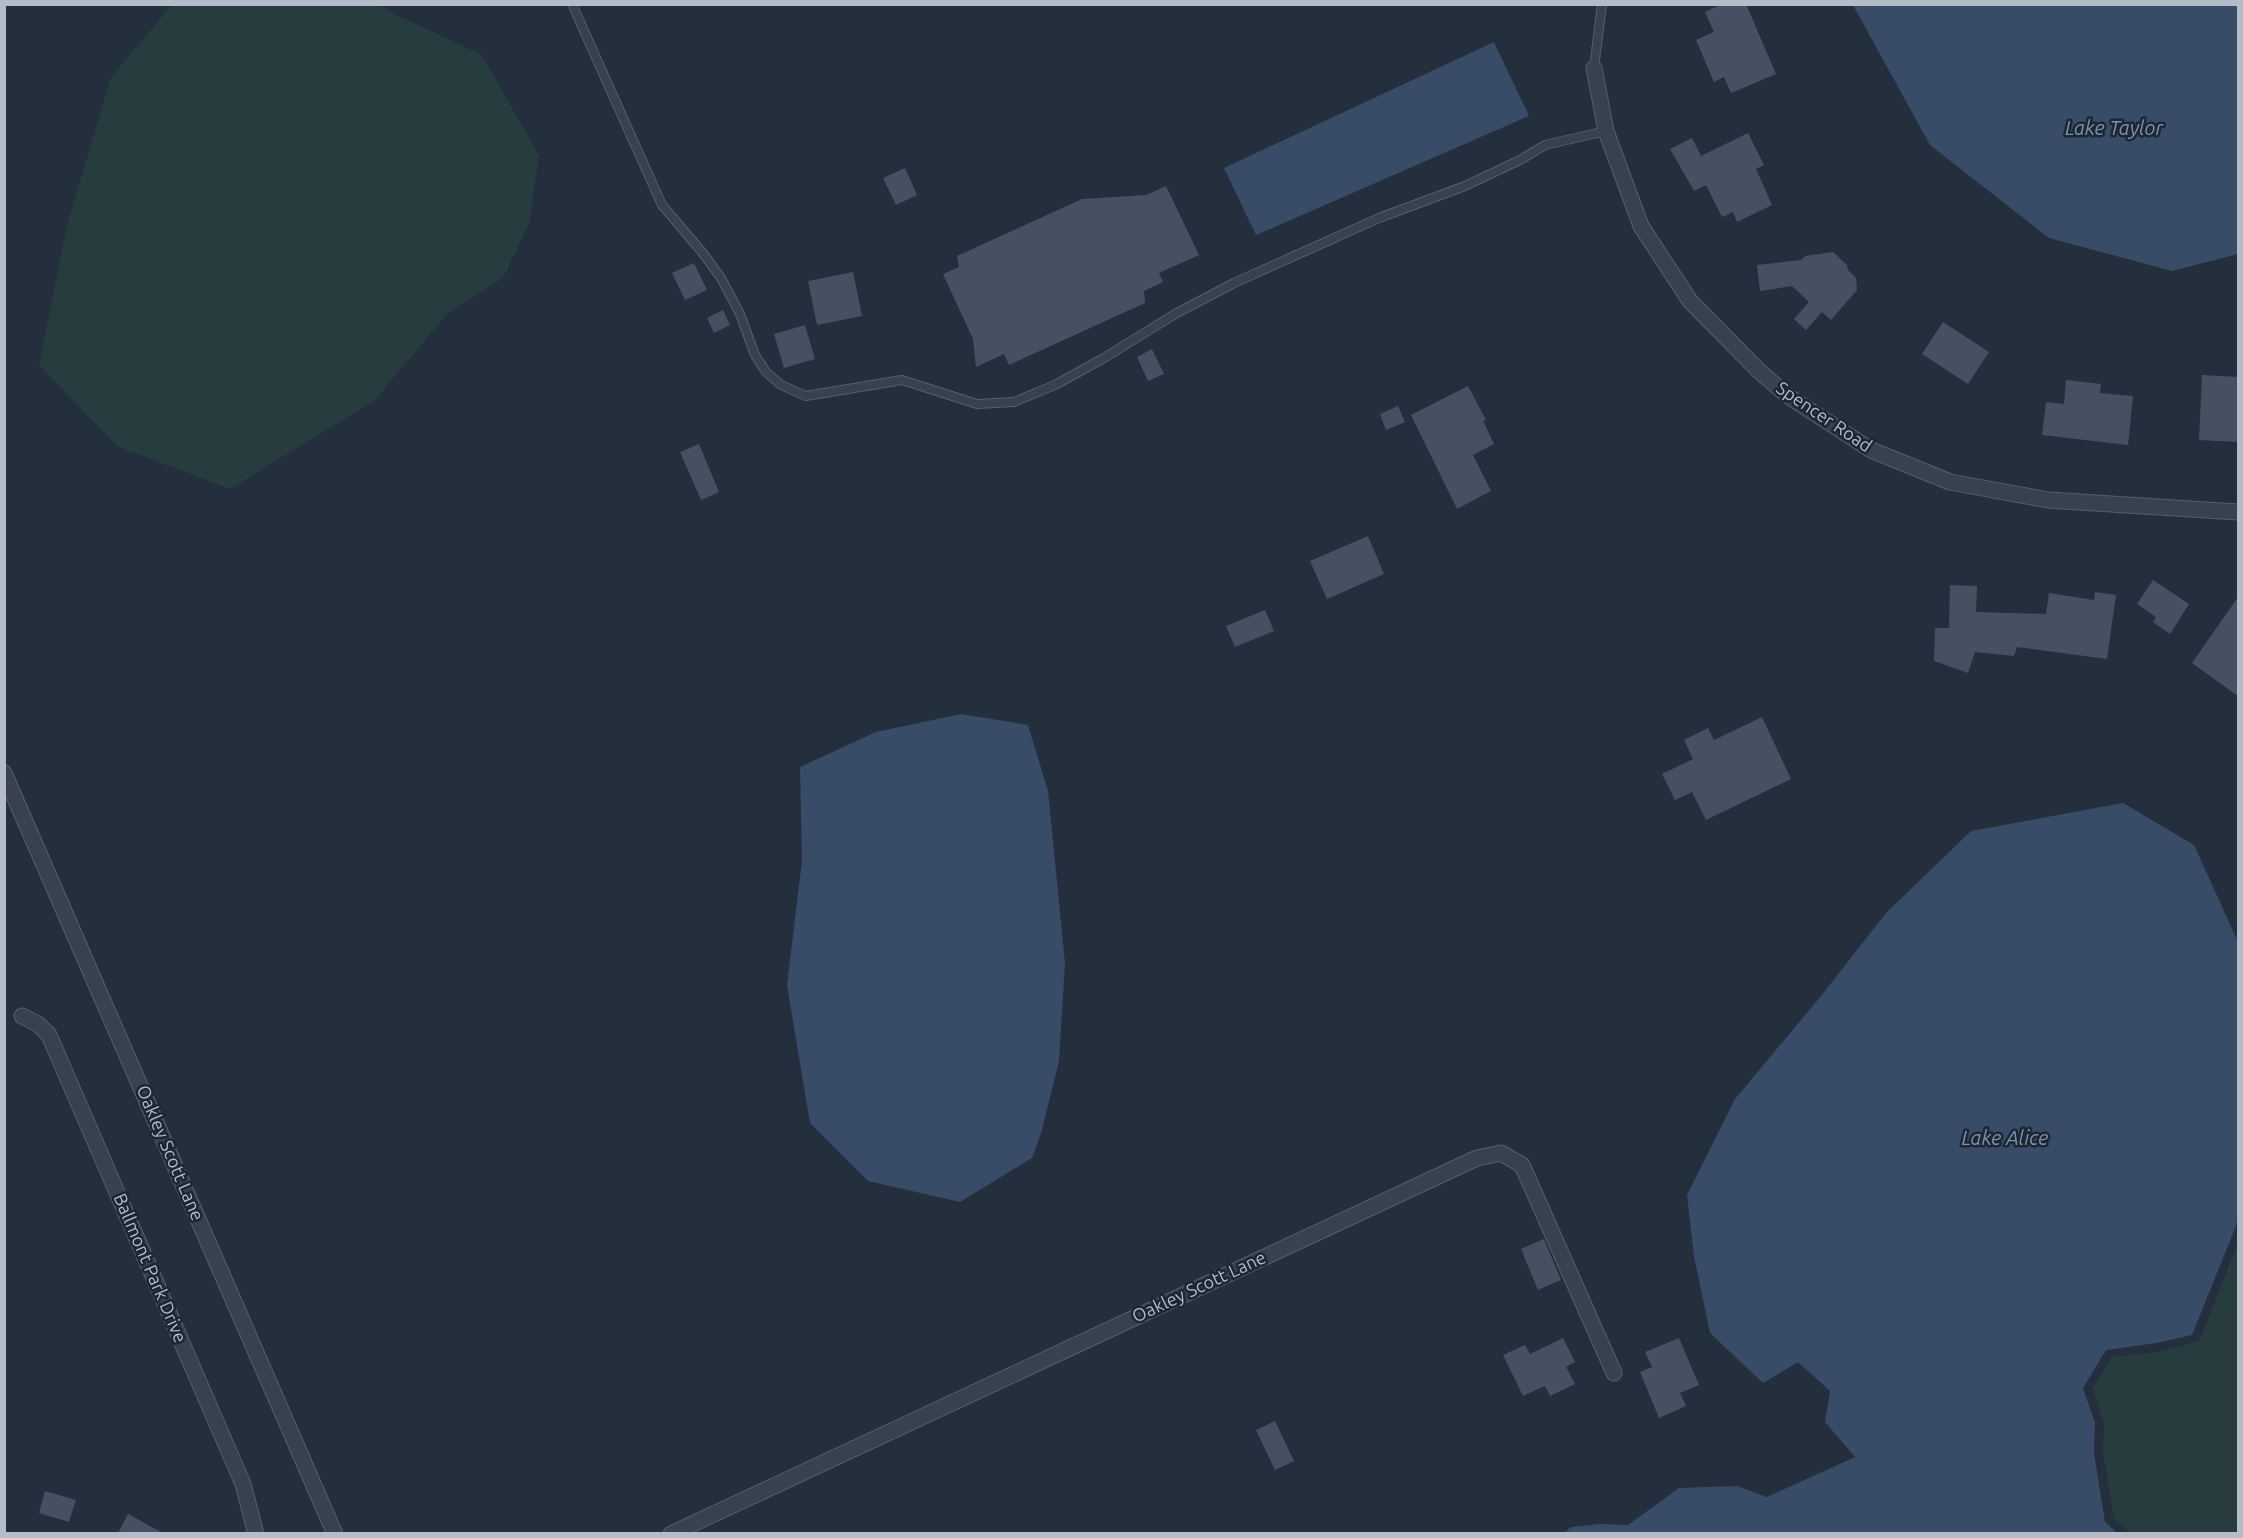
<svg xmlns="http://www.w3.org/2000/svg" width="2243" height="1538" viewBox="0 0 2243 1538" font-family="Ubuntu,sans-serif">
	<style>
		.green { fill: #263c3f }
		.water { fill: #394c67 }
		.building { fill: #455162 }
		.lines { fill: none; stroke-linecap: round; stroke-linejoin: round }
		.service-casing { stroke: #565f6c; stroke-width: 10 }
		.minor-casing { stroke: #565f6c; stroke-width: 17 }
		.service { stroke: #38414e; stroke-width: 8 }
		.minor { stroke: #38414e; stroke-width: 15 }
		.labels { text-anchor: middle; stroke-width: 5; stroke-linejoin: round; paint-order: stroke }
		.street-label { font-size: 18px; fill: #b4bcc9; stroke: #1d2633 }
		.water-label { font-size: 20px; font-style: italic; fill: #7c92b1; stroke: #1d2633 }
	</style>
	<rect width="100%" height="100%" fill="#242f3e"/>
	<path class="green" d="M172,5H379L390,12L482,55L539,156L529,224L503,278L447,314L374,401L230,489L117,446L39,365L67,225L111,77Z
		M2238,1243V1533H2130L2114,1518L2103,1452L2104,1423L2093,1389L2111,1357L2157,1352L2197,1342L2201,1337Z"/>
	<path class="water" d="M1853,5H2238V254L2172,271L2049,238L1930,145Z
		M1494,42L1529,116L1256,235L1224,168Z
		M961,714L1028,725L1048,791L1065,963L1059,1061L1041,1133L1032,1158L960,1202L868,1181L810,1123L787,985L802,861L800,767L876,732Z
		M2123,803L2194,845L2238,942V1206L2236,1226L2192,1335L2156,1343L2106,1350L2083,1388L2095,1423L2094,1453L2105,1522L2117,1533H1564L1571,1527L1599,1524L1628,1525L1679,1488L1737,1486L1767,1497L1855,1457L1825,1422L1830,1391L1798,1362L1763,1383L1710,1333L1694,1256L1687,1195L1735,1099L1821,996L1886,913L1971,831Z"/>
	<path class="building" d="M1722,4H1746L1776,74L1731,93L1724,77L1714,82L1696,40L1714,32L1705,12Z
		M1748,133L1764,165L1756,169L1772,205L1737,222L1733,212L1722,217L1706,185L1694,191L1670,149L1692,138L1701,156Z
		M905,168L917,195L896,205L883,178Z
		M1166,186L1199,255L1159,273L1163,282L1144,291L1145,303L1009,365L1004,354L976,367L973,339L943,274L959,267L957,256L1082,199L1146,195Z
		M1833,252L1847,265L1848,270L1856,278L1857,290L1831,320L1822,312L1806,330L1794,319L1809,302L1792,286L1760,291L1757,265L1801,260L1805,256Z
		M694,263L707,290L685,300L672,273Z
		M853,272L862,316L817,325L808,281Z
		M723,310L730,325L714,333L707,318Z
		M1943,322L1989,352L1968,384L1922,354Z
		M805,325L815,359L784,368L774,334Z
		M1152,349L1164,374L1148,381L1137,357Z
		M2202,375L2238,377V442L2199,440Z
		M2066,380L2101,384L2100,393L2133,396L2128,445L2042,435L2046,402L2064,404Z
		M1468,386L1486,420L1483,421L1494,444L1473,455L1491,491L1457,509L1411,415Z
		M1398,406L1405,422L1386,430L1380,414Z
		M699,444L719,492L701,500L680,452Z
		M1368,536L1384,574L1327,599L1310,561Z
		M2153,580L2189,604L2170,634L2153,622L2156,617L2137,604Z
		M1950,585L1977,586L1976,612L2046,614L2049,593L2094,600L2095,592L2116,595L2107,659L2017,647L2014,656L1975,652L1968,673L1934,661L1935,628H1949Z
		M2238,597V696L2192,663Z
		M1265,610L1274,631L1235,647L1226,626Z
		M1762,717L1791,779L1706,820L1692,792L1675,800L1662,774L1693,759L1684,740L1708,728L1714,740Z
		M1544,1239L1561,1280L1538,1290L1521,1249Z
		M1563,1338L1575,1362L1566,1367L1575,1384L1550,1396L1545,1386L1523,1396L1503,1355L1525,1345L1530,1354Z
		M1679,1338L1699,1385L1680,1393L1686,1406L1659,1418L1640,1372L1652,1367L1645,1352Z
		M1275,1421L1294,1461L1275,1470L1256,1430Z
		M45,1491L76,1500L69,1522L39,1513Z
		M128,1514L163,1533H118Z"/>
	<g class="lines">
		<defs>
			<path id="service" d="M572,4L662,205L702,252L721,278L740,314L755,355L766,372L781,385L806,396L902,380L977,404L1014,402L1055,385L1104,358L1175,314L1234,283L1379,218L1465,186L1520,160L1545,145L1606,131
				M1594,68L1602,4"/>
			<path id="minor" d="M1594,68L1606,131L1641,226L1690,301L1759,371L1788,396L1871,450L1950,482L2048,500L2238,512
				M4,773L335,1534
				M22,1016L38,1024L49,1035L243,1484L256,1534
				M671,1534L1477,1158L1501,1153L1522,1165L1614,1373"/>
		</defs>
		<use href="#service" class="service-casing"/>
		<use href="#minor" class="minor-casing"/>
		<use href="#service" class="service"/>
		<use href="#minor" class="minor"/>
	</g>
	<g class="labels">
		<g class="street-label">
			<text transform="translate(1824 417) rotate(34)" y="6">Spencer Road</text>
			<text transform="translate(170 1153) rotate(67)" y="6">Oakley Scott Lane</text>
			<text transform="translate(150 1268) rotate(67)" y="6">Ballmont Park Drive</text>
			<text transform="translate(1199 1287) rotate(-25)" y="6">Oakley Scott Lane</text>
		</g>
		<g class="water-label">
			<text x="2114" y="135">Lake Taylor</text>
			<text x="2005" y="1145">Lake Alice</text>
		</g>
	</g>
	<rect width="2243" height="1538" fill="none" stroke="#b4bcc9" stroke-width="12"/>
</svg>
